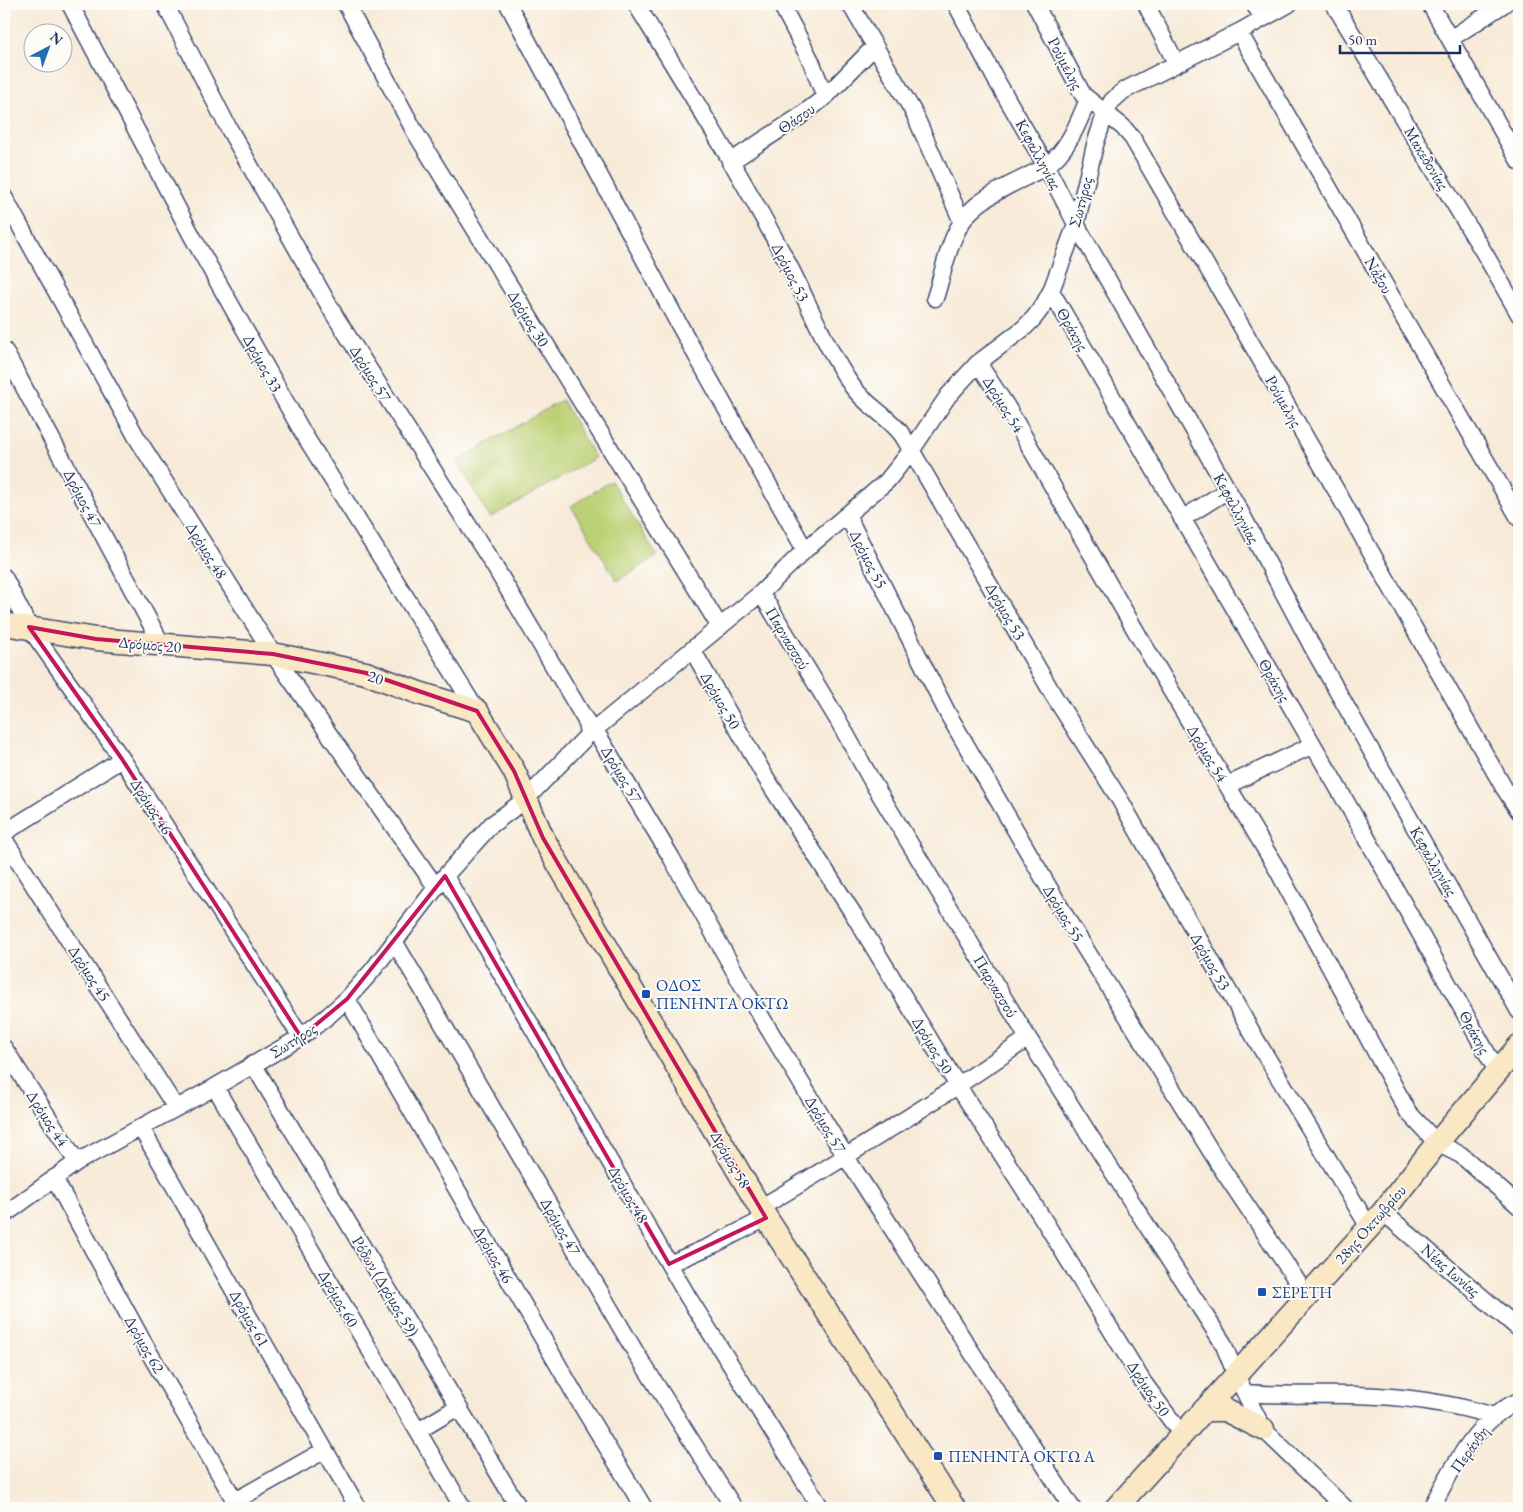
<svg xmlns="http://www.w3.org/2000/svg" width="1523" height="1512" viewBox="0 0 1523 1512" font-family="'EB Garamond',serif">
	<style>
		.green { fill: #bbd073; stroke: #6b8068 }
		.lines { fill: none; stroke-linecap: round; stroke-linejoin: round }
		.street-casing { stroke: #3c4b70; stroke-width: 19 }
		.secondary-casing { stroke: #3c4b70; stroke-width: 25 }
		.street { stroke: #fff; stroke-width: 16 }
		.secondary { stroke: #fae7c3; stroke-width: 22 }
		.marked { fill: none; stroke: #c2185b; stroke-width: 4; stroke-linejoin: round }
		.transit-dot { fill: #1a4fb4; stroke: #fdfcf7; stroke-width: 2 }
		.labels { text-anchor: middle; stroke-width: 4; stroke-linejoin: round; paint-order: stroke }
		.street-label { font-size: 16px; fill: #1b2f5e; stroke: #fdfcf7 }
		.transit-label { font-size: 16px; fill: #164399; stroke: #fdfcf7; text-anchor: start }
	</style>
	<rect width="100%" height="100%" fill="#fdfcf7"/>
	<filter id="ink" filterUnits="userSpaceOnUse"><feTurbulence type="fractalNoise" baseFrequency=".02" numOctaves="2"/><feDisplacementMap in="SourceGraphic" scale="10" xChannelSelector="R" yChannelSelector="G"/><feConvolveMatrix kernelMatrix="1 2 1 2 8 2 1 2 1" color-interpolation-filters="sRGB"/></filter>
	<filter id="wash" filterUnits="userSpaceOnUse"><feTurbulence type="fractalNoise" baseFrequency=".0096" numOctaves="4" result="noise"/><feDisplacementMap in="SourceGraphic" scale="20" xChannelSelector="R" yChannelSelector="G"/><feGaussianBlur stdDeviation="1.12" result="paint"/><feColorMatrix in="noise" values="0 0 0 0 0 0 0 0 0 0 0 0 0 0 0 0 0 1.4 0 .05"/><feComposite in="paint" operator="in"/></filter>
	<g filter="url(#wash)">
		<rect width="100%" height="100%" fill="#f8ead8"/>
		<path class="green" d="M562,400L595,458L490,518L457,461Z
			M611,481L657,556L617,581L571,506Z"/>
	</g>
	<g filter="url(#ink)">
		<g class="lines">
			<defs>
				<path id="street" d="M70,4L192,236L303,433L477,711
					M165,4L228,127L335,316L493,564L586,721L588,735
					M346,4L415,132L720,627
					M508,4L676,319L805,550
					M636,4C688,89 741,174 787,262C809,303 825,347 852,386C866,406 889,416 903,436L1054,696L1120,800L1258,1043L1369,1227
					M850,4L914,113L962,222
					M956,4L995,78L1046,166L1076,224L1241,513L1314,650L1519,1011
					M1035,4L1083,95L1123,127L1133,139L1344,504L1504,788L1519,811
					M1146,4L1176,63
					M1254,4L1263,18
					M1334,4L1486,256L1519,314
					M1430,4L1519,161
					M1239,32L1519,518
					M1450,39L1504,4
					M825,97L875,46
					M730,162L799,117L825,97L811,61L781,4
					M4,197L137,438L273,654L436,887
					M1051,291L1360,826L1497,1071
					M935,298C945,268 950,227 976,206C988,196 1011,184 1026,177C1032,173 1040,171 1046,166C1067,152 1079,122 1088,99
					M4,350L162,645
					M978,363L1007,407L1141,640L1277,869L1408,1112L1437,1143L1461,1155L1519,1206
					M847,515L948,714L1070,924L1220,1166L1307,1296
					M1182,519L1228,490
					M4,577L29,627L122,759L301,1037
					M761,593L838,720L873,783L1028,1038L1142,1218L1223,1343L1236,1375L1263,1429L1345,1508
					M693,651L766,778L854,915L958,1086L1045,1222L1143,1382L1182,1435
					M595,730L671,857L745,990L846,1157L1072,1508
					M1228,785L1313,745
					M4,833L122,759
					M4,839L176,1108
					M445,876L688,1297L821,1508
					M394,941L636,1353L734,1508
					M347,999L576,1396L644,1508
					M4,1048L77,1162
					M253,1064L519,1508
					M215,1087L463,1508
					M141,1128L358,1508
					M54,1178L142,1340L239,1508
					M760,1208C851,1154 941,1099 1028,1038
					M1383,1212L1519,1329
					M4,1215L77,1162L215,1087L301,1037L328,1016L347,999L372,971L445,876L491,825L526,799L588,735L761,593L805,550L887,481L911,451L948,396L978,363L1024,328L1034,318L1043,306L1051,291L1076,224L1095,145L1105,114L1112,101L1123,91L1239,32L1289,4
					M669,1264L715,1244L766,1218
					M1245,1393C1282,1396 1318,1394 1355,1395C1402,1396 1450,1403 1494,1416
					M418,1431L458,1407
					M235,1501L325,1450
					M1431,1508C1452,1469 1476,1419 1519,1401"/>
				<path id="secondary" d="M4,624L96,639L273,654L366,673L419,693L477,711L514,771L543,838L760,1208L954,1508
					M1204,1410H1225L1263,1429
					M1116,1508L1383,1212L1437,1143L1519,1046"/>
			</defs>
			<use href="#street" class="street-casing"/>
			<use href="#secondary" class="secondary-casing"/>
			<use href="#street" class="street"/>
			<use href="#secondary" class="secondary"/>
		</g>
	</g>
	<path class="marked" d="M29,627L96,639L273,654L366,673L477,711L514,771L543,838L766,1218L669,1264L445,876L347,999L301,1037L122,759Z"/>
	<g class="transit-dot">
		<rect x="641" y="989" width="10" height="10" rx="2.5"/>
		<rect x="1257" y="1287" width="10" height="10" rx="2.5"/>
		<rect x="933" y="1451" width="10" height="10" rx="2.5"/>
	</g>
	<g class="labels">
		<g class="street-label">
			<text transform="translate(1066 63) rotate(62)" y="6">Ρούμελης</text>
			<text transform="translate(796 118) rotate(-35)" y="6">Θάσου</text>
			<text transform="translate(1039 154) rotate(61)" y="6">Κεφαλληνίας</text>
			<text transform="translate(1427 158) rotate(59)" y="6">Μακεδονίας</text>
			<text transform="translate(1080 202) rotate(-75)" y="6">Σωτήρος</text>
			<text transform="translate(791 272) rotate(63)" y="6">Δρόμος 53</text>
			<text transform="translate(1379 275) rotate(60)" y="6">Νάξου</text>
			<text transform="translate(529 318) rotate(58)" y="6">Δρόμος 30</text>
			<text transform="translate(1073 329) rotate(60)" y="6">Θράκης</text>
			<text transform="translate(263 363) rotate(61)" y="6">Δρόμος 33</text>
			<text transform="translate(371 373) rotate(58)" y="6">Δρόμος 57</text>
			<text transform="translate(1284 401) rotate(60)" y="6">Ρούμελης</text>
			<text transform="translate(1004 404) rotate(58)" y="6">Δρόμος 54</text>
			<text transform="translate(83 498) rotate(62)" y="6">Δρόμος 47</text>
			<text transform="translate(1237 508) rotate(61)" y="6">Κεφαλληνίας</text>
			<text transform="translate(207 550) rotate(58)" y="6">Δρόμος 48</text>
			<text transform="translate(869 559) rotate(63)" y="6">Δρόμος 55</text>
			<text transform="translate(1006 611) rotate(60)" y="6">Δρόμος 53</text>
			<text transform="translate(788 638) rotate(59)" y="6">Παρνασσού</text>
			<text transform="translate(150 644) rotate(5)" y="6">Δρόμος 20</text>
			<text transform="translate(376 677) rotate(19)" y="6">20</text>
			<text transform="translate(1275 680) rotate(60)" y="6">Θράκης</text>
			<text transform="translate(721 700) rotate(60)" y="6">Δρόμος 50</text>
			<text transform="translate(1208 753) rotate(59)" y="6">Δρόμος 54</text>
			<text transform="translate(622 774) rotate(59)" y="6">Δρόμος 57</text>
			<text transform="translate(152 806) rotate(57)" y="6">Δρόμος 46</text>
			<text transform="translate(1434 861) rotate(60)" y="6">Κεφαλληνίας</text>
			<text transform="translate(1064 913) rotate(59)" y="6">Δρόμος 55</text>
			<text transform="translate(1211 961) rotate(60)" y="6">Δρόμος 53</text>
			<text transform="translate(90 973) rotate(57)" y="6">Δρόμος 45</text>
			<text transform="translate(996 986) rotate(59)" y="6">Παρνασσού</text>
			<text transform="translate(1475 1032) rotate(61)" y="6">Θράκης</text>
			<text transform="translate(293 1040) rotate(-32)" y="6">Σωτήρος</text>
			<text transform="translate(933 1045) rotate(59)" y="6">Δρόμος 50</text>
			<text transform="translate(48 1118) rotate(57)" y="6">Δρόμος 44</text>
			<text transform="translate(826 1124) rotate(59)" y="6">Δρόμος 57</text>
			<text transform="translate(731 1159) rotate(60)" y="6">Δρόμος 58</text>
			<text transform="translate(629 1194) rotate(60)" y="6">Δρόμος 48</text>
			<text transform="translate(1370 1224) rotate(-49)" y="6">28ης Οκτωβρίου</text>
			<text transform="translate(561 1226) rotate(60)" y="6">Δρόμος 47</text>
			<text transform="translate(494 1254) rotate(60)" y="6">Δρόμος 46</text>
			<text transform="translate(1451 1270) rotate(41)" y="6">Νέας Ιωνίας</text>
			<text transform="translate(386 1286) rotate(59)" y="6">Ρόδων (Δρόμος 59)</text>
			<text transform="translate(339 1298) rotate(60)" y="6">Δρόμος 60</text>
			<text transform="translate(250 1318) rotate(60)" y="6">Δρόμος 61</text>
			<text transform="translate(145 1344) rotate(60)" y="6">Δρόμος 62</text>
			<text transform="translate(1149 1388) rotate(56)" y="6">Δρόμος 50</text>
			<text transform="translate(1469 1449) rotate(-54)" y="6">Περάνθη</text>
		</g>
		<g class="transit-label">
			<text x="656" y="991">ΟΔΟΣ<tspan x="656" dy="18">ΠΕΝΗΝΤΑ ΟΚΤΩ</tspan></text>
			<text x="1272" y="1298">ΣΕΡΕΤΗ</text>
			<text x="948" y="1462">ΠΕΝΗΝΤΑ ΟΚΤΩ Α</text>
		</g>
	</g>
	<rect width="1523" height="1512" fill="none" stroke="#fdfcf7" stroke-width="20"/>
	<g transform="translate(48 48) rotate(41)"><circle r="24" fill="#fdfcf7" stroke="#a3aaba"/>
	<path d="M0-4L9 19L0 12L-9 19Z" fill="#1f6fb2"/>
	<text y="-8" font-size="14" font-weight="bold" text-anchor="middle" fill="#1b2f5e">N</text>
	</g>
	<path d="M1340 45v8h120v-8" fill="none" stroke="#1b2f5e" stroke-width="2.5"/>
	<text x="1348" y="45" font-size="15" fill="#1b2f5e" stroke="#fdfcf7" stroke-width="4" paint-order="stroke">50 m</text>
</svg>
